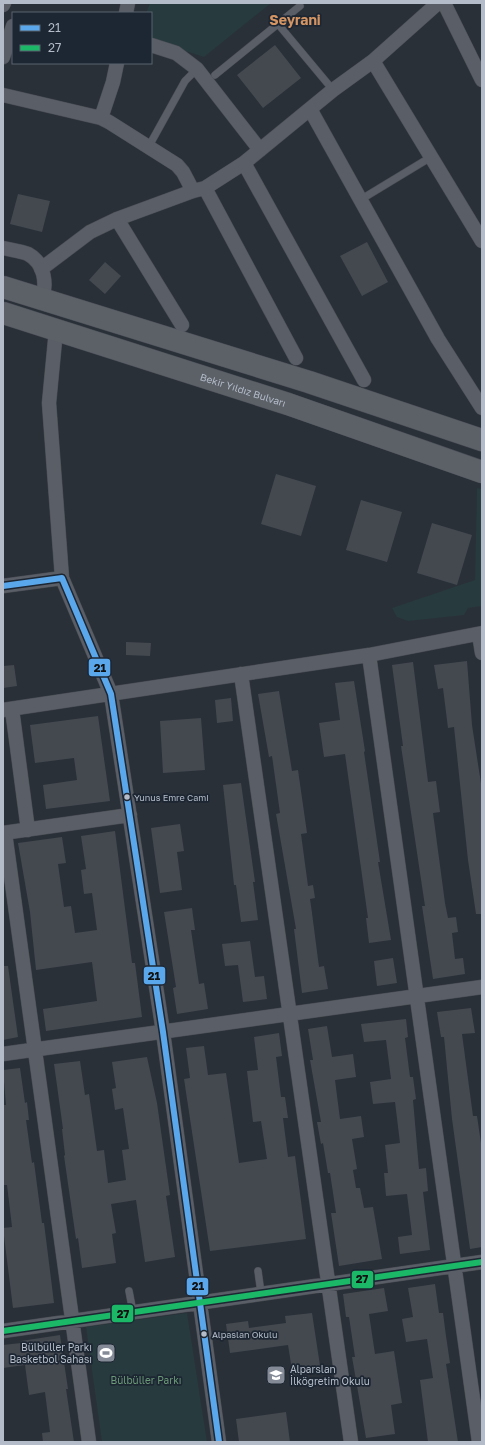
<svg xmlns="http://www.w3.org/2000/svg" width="485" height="1445" viewBox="0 0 485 1445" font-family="'Golos Text',sans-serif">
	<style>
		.green { fill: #273a3e }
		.building { fill: #444950 }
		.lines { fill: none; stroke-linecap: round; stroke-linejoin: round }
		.service-casing { stroke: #484c53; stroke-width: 8 }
		.minor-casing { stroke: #484c53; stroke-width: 15 }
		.primary-casing { stroke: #484c55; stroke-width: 23 }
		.service { stroke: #5a5e66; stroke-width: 7 }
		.minor { stroke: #5a5e66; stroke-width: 14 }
		.primary { stroke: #5c6168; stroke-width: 22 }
		.bus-1-casing { stroke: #1d2633; stroke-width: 9 }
		.bus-2-casing { stroke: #1d2633; stroke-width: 9 }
		.bus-1 { stroke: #5aa8eb; stroke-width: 6 }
		.bus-2 { stroke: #1ab867; stroke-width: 6 }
		.bus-dot { fill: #b4bcc9; stroke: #1d2633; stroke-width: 1.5 }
		.labels { text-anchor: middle; stroke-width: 3.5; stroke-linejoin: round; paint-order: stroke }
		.bus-label { font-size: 9px; fill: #b4bcc9; stroke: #1d2633; text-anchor: start }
		.street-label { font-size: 10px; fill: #b4bcc9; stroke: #1d2633 }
		.poi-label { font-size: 10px; fill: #b4bcc9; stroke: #1d2633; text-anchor: end }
		.park-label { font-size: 10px; fill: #6b9a76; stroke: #1d2633 }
		.district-label { font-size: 14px; font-weight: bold; fill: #d59563; stroke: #1d2633 }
		.line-badge { stroke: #1d2633; stroke-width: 1.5 }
		.pale-badge-label { font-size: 11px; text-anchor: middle; font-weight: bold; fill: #111 }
	</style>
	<rect width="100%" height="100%" fill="#2a3038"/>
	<path class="green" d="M150,3H271L204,57L151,40V13H146Z
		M477,488L482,489V606L468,608L464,615L408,621L397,617L392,608L475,580Z
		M187,1313L207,1442H102L86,1327Z"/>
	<path class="building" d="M275,45L301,78L263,108L237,75Z
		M18,194L50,201L42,232L10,224Z
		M367,242L388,282L362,296L340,256Z
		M105,262L121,276L105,294L89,280Z
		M276,474L316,486L301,536L261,524Z
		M361,500L402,512L387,562L346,550Z
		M432,523L472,535L457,585L417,573Z
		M126,642L151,643L150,656L126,655Z
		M467,661L472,725L482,790V914H476L468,860L454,727L448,728L443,688L438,689L434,665Z
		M413,662L428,782L436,781L440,812L433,813L445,903L448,918L456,917L458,932L452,933L455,959L463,958L465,974L433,979L422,906H425L401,746H403L392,665Z
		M14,665L17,686L3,688V666Z
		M354,681L365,751L364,752L380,862H378L391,940L369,943L366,918H368L345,754L324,757L319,723L340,720L335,683Z
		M279,691L292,771L298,770L307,833L301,834L308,886L313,885L315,898L310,899L312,913L319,967L324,966L328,989L302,993L294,929H296L276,814L280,813L272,756L269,757L258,694Z
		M231,698L233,721L217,723L215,700Z
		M98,716L110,801L46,809L43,785L77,780L74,758L35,763L30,725Z
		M201,718L205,770L163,773L160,721Z
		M241,783L255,882H253L258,920L241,922L236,885H234L223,785Z
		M180,824L184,851L177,852L182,890L160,893L151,828Z
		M115,831L132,963H135L142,1017L46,1031L43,1009L97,1001L92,962L36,970L30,912L18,843L62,837L66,863L58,864L64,907L71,906L75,933L97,930L92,893L84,894L81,870L86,869L81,836Z
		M192,908L195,930H191L199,984L204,983L208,1009L177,1014L173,988L176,987L164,912Z
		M250,941L255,977L264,976L267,999L243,1002L238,965L225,966L222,944Z
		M393,958L397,983L377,986L374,961Z
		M3,966H8L18,1037L3,1040Z
		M471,1008L475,1033L462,1034L473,1116H477L482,1150V1247L470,1249L452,1119L444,1037H441L437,1012Z
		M406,1019L408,1037L405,1038L410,1077H413L416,1099L413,1100L419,1169L426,1168L428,1191L423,1192L430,1250L400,1254L398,1237L412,1235L407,1194L386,1196L384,1173H388L385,1145L400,1143L395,1102L373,1104L370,1082L391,1079L386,1040L364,1042L361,1024Z
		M327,1026L332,1057L353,1054L356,1077L335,1080L340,1119L361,1116L364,1137L352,1139L357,1169L353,1170L356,1188H360L364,1208L373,1207L382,1259L339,1266L331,1213H336L330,1173H328L323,1143L321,1144L317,1122H321L310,1060H313L308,1029Z
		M279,1033L282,1056L276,1057L281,1097H285L288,1118H283L288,1157L295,1156L306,1239L210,1251L184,1079L190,1078L186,1048L204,1046L208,1075L226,1073L239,1163L267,1159L261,1121L253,1122L247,1071L258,1070L254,1037Z
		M147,1057L157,1103L170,1195L166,1196L175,1257L145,1262L136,1200L111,1204L116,1233L112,1234L116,1263L82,1268L78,1238L76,1239L64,1156L65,1155L62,1129H63L54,1064L80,1061L85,1095L89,1094L97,1151L104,1150L108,1183L126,1180L122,1150L129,1149L123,1108L115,1110L112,1089L116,1088L112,1062Z
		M20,1068L25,1103L27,1102L29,1120H26L32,1163L34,1162L42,1223H44L54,1303L13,1308L3,1228L12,1227L7,1185H4L3,1176V1105H6L3,1070Z
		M435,1284L439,1313H443L446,1336L450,1363L446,1364L458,1442H428L420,1380L433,1378L427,1339L406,1342L402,1319L413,1317L408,1288Z
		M384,1288L388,1311L369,1314L375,1354L394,1351L402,1403L391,1405L395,1434L366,1438L352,1357H355L349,1317H346L343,1294Z
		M312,1313L321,1372L293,1376L288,1345L230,1353L226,1324L248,1321L249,1328L286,1323L285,1316Z
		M60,1335L68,1389H66L74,1442H43L42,1433L50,1432L45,1392L29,1395L25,1365L3,1368V1345L21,1343V1341Z
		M286,1412L290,1442H239L236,1419Z"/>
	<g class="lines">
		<defs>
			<path id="service" d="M278,24L333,90
				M215,75L300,6
				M149,146L185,81L197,69
				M360,200L431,157
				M258,1271L261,1293
				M129,1291L133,1312"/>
			<path id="minor" d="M444,3L482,80
				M3,5L4,3
				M126,13L128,3
				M151,45L176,53L197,69L260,150
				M3,57L13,26
				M373,61L482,241
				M3,95L101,118L109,122L177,165L183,172L193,191
				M310,109L438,339L482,408
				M101,118L113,82L117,63
				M244,163L364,380
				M205,188L296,358
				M117,219L182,325
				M3,248C11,250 21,251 28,254C45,263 47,284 42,300
				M41,269L90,232L117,219L193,191L205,188L244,163L333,90L373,61L438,3
				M56,330L49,403L62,578
				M3,586L62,578L111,694L163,1032L219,1442
				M479,634L482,653
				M369,655L479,1442
				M241,674L351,1442
				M12,709L28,830
				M3,710L369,655L482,633
				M3,833L130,815
				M5,833L89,1442
				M3,1054L482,987
				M3,1331L482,1262"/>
			<g id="primary">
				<path d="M3,287L309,382L482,440"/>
				<path id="s1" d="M3,313L288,404L482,472"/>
			</g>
		</defs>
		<use href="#service" class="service-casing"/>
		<use href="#minor" class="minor-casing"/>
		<use href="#primary" class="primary-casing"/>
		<use href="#service" class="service"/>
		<use href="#minor" class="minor"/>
		<use href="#primary" class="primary"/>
		<defs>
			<path id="bus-1" d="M3,586L62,578L111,694L163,1032L219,1442"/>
			<path id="bus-2" d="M3,1331L482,1262"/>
		</defs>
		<use href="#bus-1" class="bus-1-casing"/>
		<use href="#bus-2" class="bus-2-casing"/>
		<use href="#bus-1" class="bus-1"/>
		<use href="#bus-2" class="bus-2"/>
	</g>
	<defs>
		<symbol id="stadium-square" viewBox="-11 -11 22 22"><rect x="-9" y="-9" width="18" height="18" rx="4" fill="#848b96" stroke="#1d2633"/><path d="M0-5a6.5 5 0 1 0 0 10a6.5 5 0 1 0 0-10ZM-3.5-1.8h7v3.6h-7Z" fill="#fff"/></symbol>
		<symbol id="school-square" viewBox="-11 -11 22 22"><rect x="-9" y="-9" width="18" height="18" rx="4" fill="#848b96" stroke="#1d2633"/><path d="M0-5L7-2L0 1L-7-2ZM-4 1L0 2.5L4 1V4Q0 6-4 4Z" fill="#fff"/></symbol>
	</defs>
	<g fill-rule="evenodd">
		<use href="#stadium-square" x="95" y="1342" width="22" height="22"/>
		<use href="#school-square" x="265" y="1364" width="22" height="22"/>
	</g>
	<g class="bus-dot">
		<circle cx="127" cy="797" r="3.5"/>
		<circle cx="204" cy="1334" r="3.5"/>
	</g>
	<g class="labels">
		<g class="bus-label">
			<text x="134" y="801">Yunus Emre Cami</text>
			<text x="212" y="1338">Alpaslan Okulu</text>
		</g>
		<g class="street-label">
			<text dy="4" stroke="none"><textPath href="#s1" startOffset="252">Bekir Yıldız Bulvarı</textPath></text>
		</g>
		<g class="poi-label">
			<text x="92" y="1351">Bülbüller Parkı<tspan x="92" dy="12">Basketbol Sahası</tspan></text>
			<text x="290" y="1373" text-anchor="start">Alparslan<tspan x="290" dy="12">İlköğretim Okulu</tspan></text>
		</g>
		<g class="park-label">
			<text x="146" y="1384">Bülbüller Parkı</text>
		</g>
		<g class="district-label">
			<text x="295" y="25">Seyrani</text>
		</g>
	</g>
	<g class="line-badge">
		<rect x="88" y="658" width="23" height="19" rx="4" fill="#5aa8eb"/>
		<rect x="143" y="966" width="23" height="19" rx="4" fill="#5aa8eb"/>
		<rect x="351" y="1270" width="23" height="19" rx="4" fill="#1ab867"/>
		<rect x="186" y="1277" width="23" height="19" rx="4" fill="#5aa8eb"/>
		<rect x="111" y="1304" width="23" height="19" rx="4" fill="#1ab867"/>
	</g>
	<g class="pale-badge-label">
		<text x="100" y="672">21</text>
		<text x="154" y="980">21</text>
		<text x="362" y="1283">27</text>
		<text x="198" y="1290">21</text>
		<text x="123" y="1318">27</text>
	</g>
	<rect width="485" height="1445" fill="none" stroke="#b4bcc9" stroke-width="8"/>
	<rect x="12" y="12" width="140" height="52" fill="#1d2633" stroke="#59626f"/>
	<rect x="20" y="25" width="20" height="6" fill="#5aa8eb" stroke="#59626f"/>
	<text x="48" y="32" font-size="12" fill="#b4bcc9">21</text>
	<rect x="20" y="45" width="20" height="6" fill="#1ab867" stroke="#59626f"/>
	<text x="48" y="52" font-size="12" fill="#b4bcc9">27</text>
</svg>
